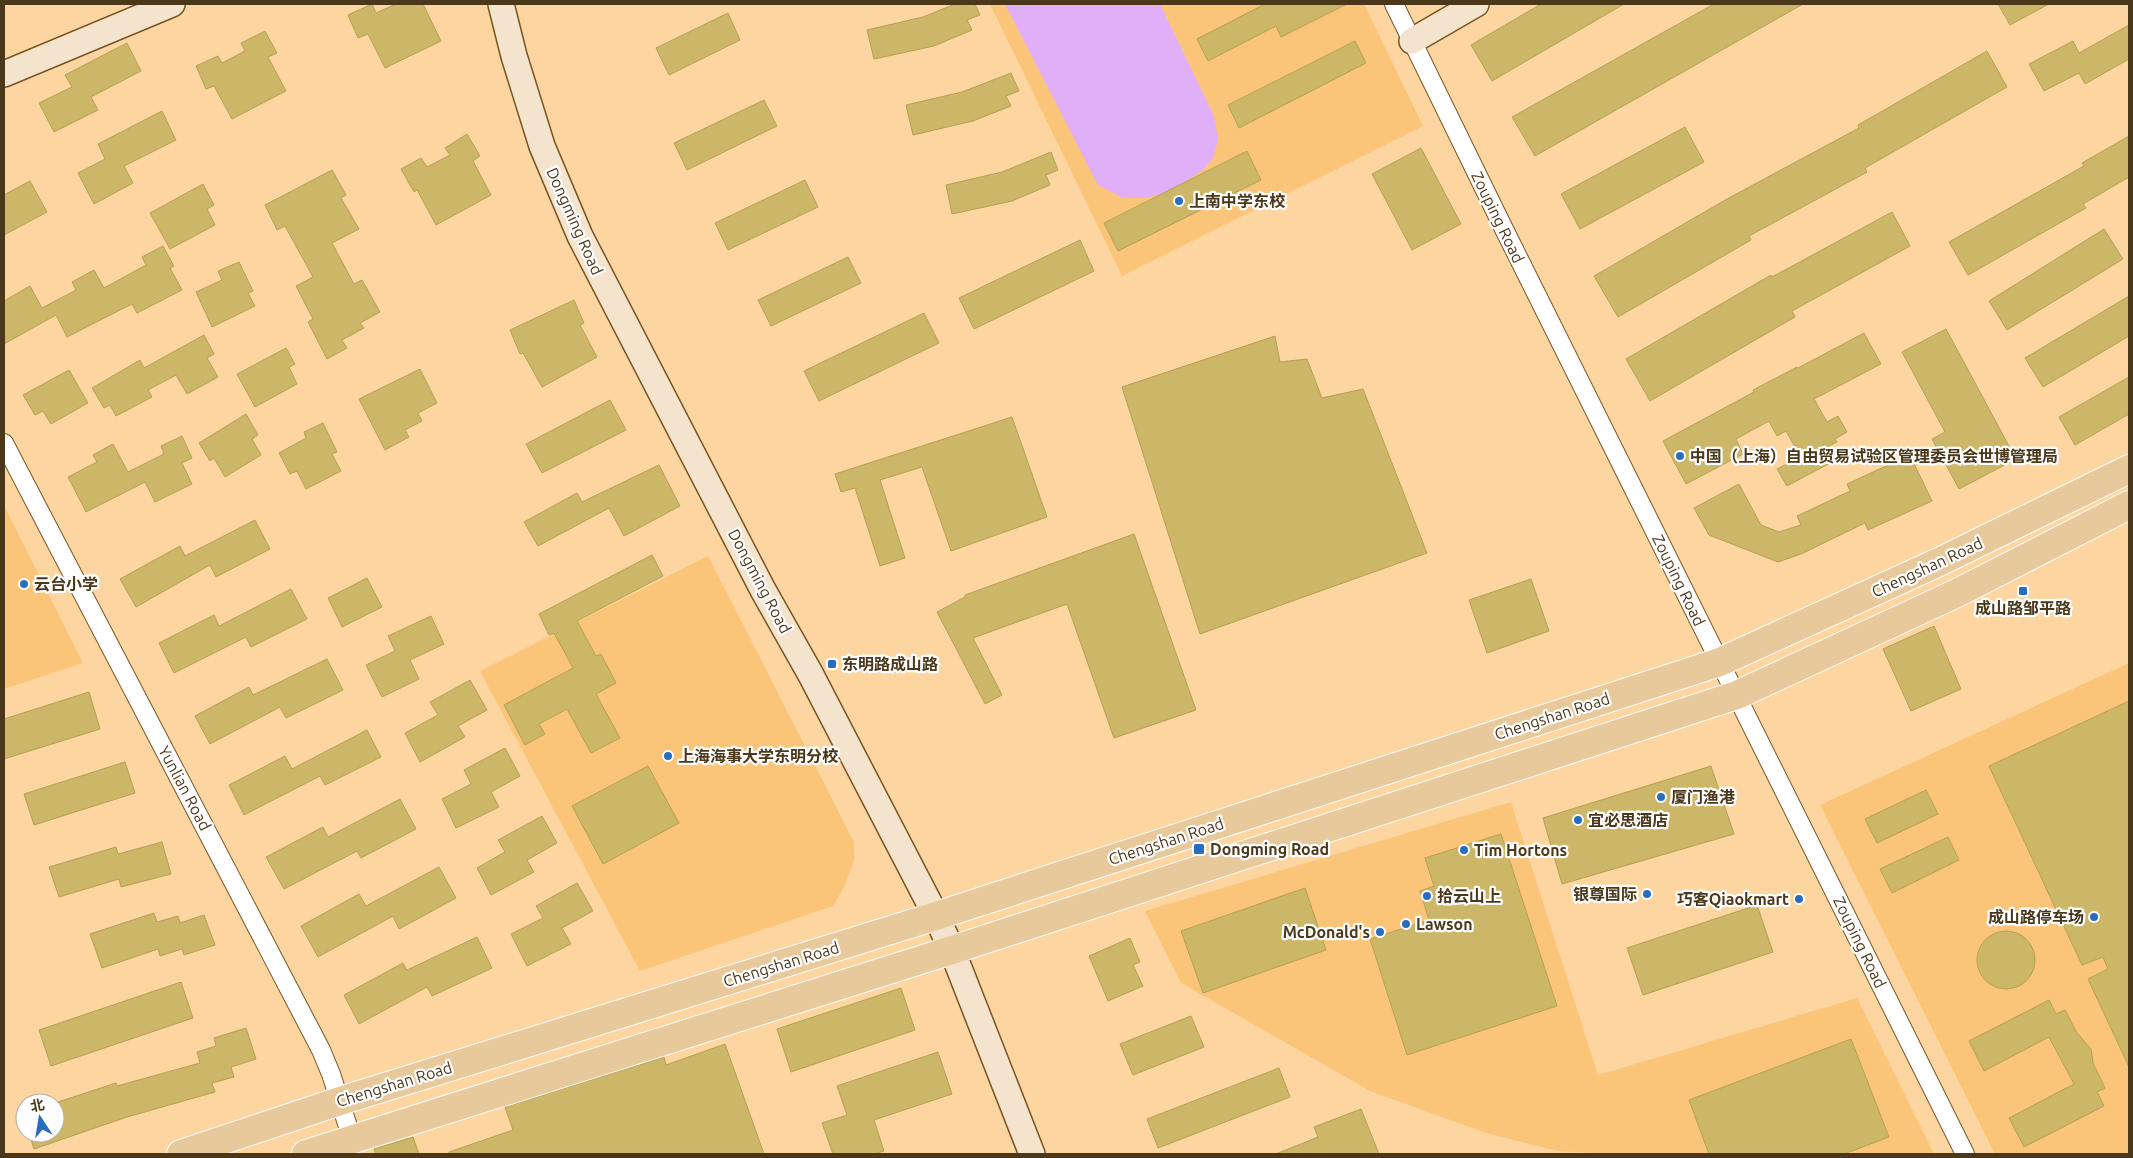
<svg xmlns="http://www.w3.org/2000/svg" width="2133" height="1158" viewBox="0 0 2133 1158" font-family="Ubuntu,'Noto Sans SC',sans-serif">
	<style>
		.built { fill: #fbc579 }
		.green { fill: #e1aef8 }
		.building { fill: #ccb769; stroke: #b5a051 }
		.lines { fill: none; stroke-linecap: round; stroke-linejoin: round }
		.street-casing { stroke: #775521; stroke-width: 20 }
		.secondary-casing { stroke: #775521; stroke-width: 28 }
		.primary-casing { stroke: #fff; stroke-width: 30 }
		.street { stroke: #fff; stroke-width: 18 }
		.secondary { stroke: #f4e4ce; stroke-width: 25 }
		.primary { stroke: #e8c99c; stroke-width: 28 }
		.poi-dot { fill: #296dbe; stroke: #fefefe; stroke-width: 2 }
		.labels { text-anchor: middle; stroke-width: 4.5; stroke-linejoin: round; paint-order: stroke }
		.poi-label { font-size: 16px; font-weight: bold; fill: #4b371a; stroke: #fefefe; text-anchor: start }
		.street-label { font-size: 16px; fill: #4b371a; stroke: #fefefe }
	</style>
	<rect width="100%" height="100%" fill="#fdd5a0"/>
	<path class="built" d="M990,4H1364L1423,126L1122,276Z
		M4,505L83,663L4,689Z
		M708,556L854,842V861L844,887L833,906L640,971L480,671Z
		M2129,663V1154H1995L1820,805Z
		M1511,802L1598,1075L1857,998L1934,1154H1609L1558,1151L1486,1133L1370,1091L1181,983L1145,911Z"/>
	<path class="green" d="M1005,4H1160L1214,116L1218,140L1213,158L1203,170L1167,193L1143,198H1123L1098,185Z"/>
	<path class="building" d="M372,4L376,13L396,4H423L441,41L385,68L368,34L358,38L348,15Z
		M955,4H975L980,15L967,20L972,30L934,46L874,59L867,30L923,17Z
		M1265,4H1347L1281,37L1276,26L1208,61L1197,39Z
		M1541,4H1624L1492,81L1471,45Z
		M1714,4H1803L1535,156L1512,117Z
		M1998,4H2049L2010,25Z
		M728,13L740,40L669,75L656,48Z
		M2129,25V59L2085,84L2079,73L2044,91L2029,64L2073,41L2079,53Z
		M265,31L277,53L268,57L286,91L232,119L214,86L206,89L196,66L218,56L222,63L245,51L241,43Z
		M1355,41L1366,63L1239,128L1228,105Z
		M127,43L141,71L91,97L98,110L54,132L39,103L72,87L65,75Z
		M1987,51L2007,87L1865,168L1867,172L1749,236L1751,240L1618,317L1594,276L1727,199L1859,128L1858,125Z
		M1011,73L1019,91L1006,96L1011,106L973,121L913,135L906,105L962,92Z
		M764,100L777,126L687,170L674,143Z
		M162,111L176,140L124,166L133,183L94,204L78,173L105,159L98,144Z
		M1685,127L1704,162L1580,229L1561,194Z
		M467,134L480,156L473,161L491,195L436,225L417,190L414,192L401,169L421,158L427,167L450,155L445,148Z
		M2129,136V177L2083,204L2086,208L1968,275L1949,242L2084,166L2082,163Z
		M1421,148L1461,224L1412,250L1372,174Z
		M1247,151L1261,180L1118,251L1104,223Z
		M1051,152L1058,170L1046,175L1050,185L1012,201L952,214L946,185L1002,172Z
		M332,170L346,195L341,198L359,229L332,243L354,284L362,280L380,312L360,323L364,328L342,340L347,348L327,359L308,322L313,319L296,286L313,277L285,226L277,230L265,205Z
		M805,180L818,207L728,250L715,223Z
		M30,181L47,212L4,235V195Z
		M203,184L214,205L207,209L215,225L170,249L150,213Z
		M1892,212L1910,246L1792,311L1795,317L1650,401L1626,359L1771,275L1772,277Z
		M2104,229L2123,259L2007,330L1989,301Z
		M1080,240L1094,271L974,329L959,298Z
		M163,246L174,266L170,268L182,290L137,313L132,304L67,337L56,315L4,344V301L30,286L42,308L76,290L72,282L94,270L104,288L146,265L142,257Z
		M848,257L861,283L771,326L758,300Z
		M239,262L253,291L248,293L255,306L212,327L196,292L222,280L218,271Z
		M2129,296V336L2043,387L2025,358Z
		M574,300L584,323L580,325L597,357L542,387L523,353L520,354L510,330Z
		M924,313L939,343L819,401L804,371Z
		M1946,329L2016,459L1959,489L1932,439L1945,432L1902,352Z
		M1864,333L1881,364L1814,399L1827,422L1838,416L1847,432L1835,439L1837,442L1825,448L1832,462L1787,486L1777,469L1791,462L1788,457L1798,452L1786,431L1777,436L1769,421L1736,439L1743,454L1686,484L1663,441L1754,392L1753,390L1797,367L1798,368Z
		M204,335L214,354L207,358L218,377L187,394L176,375L148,390L152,397L116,416L110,405L104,408L92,388L140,360L144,368Z
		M1275,336L1280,362L1307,359L1322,398L1363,389L1427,553L1200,634L1122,387Z
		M286,348L295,364L289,367L297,384L255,407L237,374Z
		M420,369L437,403L418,413L422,421L405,430L409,437L385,450L359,399Z
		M69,370L88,403L51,424L43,411L35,415L23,395Z
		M2129,377V414L2075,445L2059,417Z
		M610,400L626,430L542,473L526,444Z
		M246,414L258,435L252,439L261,455L225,477L214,458L210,461L199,443Z
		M1012,417L1047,517L951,551L922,467L880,480L905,558L880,566L855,488L841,492L835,474Z
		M323,423L337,452L332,454L341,471L306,489L297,471L290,474L279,453L306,438L304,432Z
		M182,436L192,458L182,463L192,484L155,502L145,482L86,512L68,477L97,462L93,455L113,444L128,472L164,454L161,446Z
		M1910,455L1932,501L1868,530L1865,523L1801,554L1778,562L1709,535L1694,508L1739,484L1761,525L1779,532L1801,525L1797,516L1850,491L1847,484Z
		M659,465L680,506L624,536L609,508L538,546L524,522L577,493L582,502Z
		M255,520L270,549L216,577L210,565L136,607L120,579L180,546L185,556Z
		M1134,534L1196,710L1114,738L1067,604L973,638L1002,695L985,704L937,612L965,597V595Z
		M652,555L663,576L577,621L596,656L601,654L616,683L596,694L620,738L591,753L567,709L539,724L545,734L525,745L504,705L573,668L554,633L549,635L539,614Z
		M367,578L382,607L342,627L328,598Z
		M1531,579L1549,631L1487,653L1469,600Z
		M291,589L307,619L251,647L246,637L174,673L159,643L214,615L219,626Z
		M431,616L444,644L410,660L419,679L382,697L366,665L395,651L388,636Z
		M1934,626L1961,689L1911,711L1883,649Z
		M327,659L343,690L286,718L280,707L210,744L195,716L249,687L253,695Z
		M470,680L487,710L458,726L465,737L420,762L405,733L438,715L430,702Z
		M89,692L100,729L4,759V719Z
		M2129,701V1067L2088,979L2108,969L2103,957L2082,965L1989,766Z
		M367,730L381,757L325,785L320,776L244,815L229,785L285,756L292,769Z
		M505,748L520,776L491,792L499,807L456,828L442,799L471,784L464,770Z
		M125,762L135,793L34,825L24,794Z
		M648,766L679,823L603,864L572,806Z
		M1711,766L1734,834L1562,884L1543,818Z
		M1926,790L1938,814L1877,843L1865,819Z
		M400,799L416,829L361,858L357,851L284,889L266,857L323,827L328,837Z
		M542,816L557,843L527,860L534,872L491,895L477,868L505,852L498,840Z
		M1501,834L1557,1006L1407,1055L1370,939L1429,920L1420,891L1434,886L1425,858Z
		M1948,837L1959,860L1892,893L1880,869Z
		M162,842L171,874L121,887L119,879L59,897L49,867L116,847L118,854Z
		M439,867L456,898L399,929L393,916L318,957L301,926L359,894L366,906Z
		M577,883L593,911L562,928L571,944L527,966L511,934L543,918L536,906Z
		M1305,888L1326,950L1203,993L1181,931Z
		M1757,905L1773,952L1643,995L1627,948Z
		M154,913L157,922L178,916L180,923L204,915L215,945L184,955L182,949L160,956L158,949L102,968L90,934Z
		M1977 960a29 29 0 1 1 58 0a29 29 0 1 1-58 0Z
		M477,937L492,968L432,996L427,987L359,1024L344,995L403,963L407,970Z
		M1130,938L1140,962L1133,965L1143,986L1108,1001L1089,956Z
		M181,982L193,1018L51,1066L39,1030Z
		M901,988L915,1030L791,1072L777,1029Z
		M2049,1000L2056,1014L2065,1010L2077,1033L2091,1049L2093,1063L2105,1088L2097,1092L2104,1106L2024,1147L2009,1118L2074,1084L2049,1037L1984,1071L1969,1041Z
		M1191,1016L1204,1047L1133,1075L1120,1044Z
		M246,1028L256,1059L231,1067L234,1077L212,1083L215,1092L127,1117L34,1149L29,1133H55V1103L116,1083L117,1086L200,1063L197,1052L216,1046L214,1038Z
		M1851,1039L1889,1137L1844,1154H1709L1689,1100Z
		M725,1044L764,1154H449V1152L513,1130L505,1107L664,1057L666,1065Z
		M938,1052L952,1094L874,1120L884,1151L874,1154H833L822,1123L847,1115L837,1086Z
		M1279,1068L1290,1097L1158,1148L1147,1119Z
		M1361,1109L1379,1154H1276L1318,1137L1314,1127Z
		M413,1137L419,1154H376L374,1149Z"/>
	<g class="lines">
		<defs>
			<path id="street" d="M1394,4L1501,223L1965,1154
				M4,443L321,1050L331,1074L352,1139"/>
			<path id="secondary" d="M501,4L514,56L542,146L580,236L763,590L811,675L936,916L952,950L1032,1154
				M1412,41L1476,4
				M4,74L172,4"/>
			<path id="primary" d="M181,1154L340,1101L936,916L1720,662L1941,561L2129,469
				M306,1154L952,950L1737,695L1957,593L2129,505"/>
		</defs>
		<use href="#street" class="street-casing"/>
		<use href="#secondary" class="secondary-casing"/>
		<use href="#primary" class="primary-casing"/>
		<use href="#street" class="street"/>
		<use href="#secondary" class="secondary"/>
		<use href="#primary" class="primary"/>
	</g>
	<g class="poi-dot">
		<circle cx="1179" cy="201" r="5"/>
		<circle cx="1680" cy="456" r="5"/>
		<circle cx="24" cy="584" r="5"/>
		<rect x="2018" y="586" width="10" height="10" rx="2.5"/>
		<rect x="827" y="659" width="10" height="10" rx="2.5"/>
		<circle cx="668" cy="756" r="5"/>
		<circle cx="1661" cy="797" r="5"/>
		<circle cx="1578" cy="820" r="5"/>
		<rect x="1193" y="843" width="12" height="12" rx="2.5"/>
		<circle cx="1464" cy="850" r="5"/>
		<circle cx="1647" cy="894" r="5"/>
		<circle cx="1427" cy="896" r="5"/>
		<circle cx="1799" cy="899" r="5"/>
		<circle cx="2094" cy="917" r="5"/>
		<circle cx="1406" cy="924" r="5"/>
		<circle cx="1380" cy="932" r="5"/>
	</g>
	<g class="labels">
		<g class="poi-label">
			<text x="1189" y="207">上南中学东校</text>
			<text x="1690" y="462">中国（上海）自由贸易试验区管理委员会世博管理局</text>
			<text x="34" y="590">云台小学</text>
			<text x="2023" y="614" text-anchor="middle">成山路邹平路</text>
			<text x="842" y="670">东明路成山路</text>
			<text x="678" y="762">上海海事大学东明分校</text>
			<text x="1671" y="803">厦门渔港</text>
			<text x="1588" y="826">宜必思酒店</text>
			<text x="1210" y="855">Dongming Road</text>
			<text x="1474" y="856">Tim Hortons</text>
			<text x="1637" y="900" text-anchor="end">银尊国际</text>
			<text x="1437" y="902">拾云山上</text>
			<text x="1789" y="905" text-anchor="end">巧客Qiaokmart</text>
			<text x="2084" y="923" text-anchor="end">成山路停车场</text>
			<text x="1416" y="930">Lawson</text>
			<text x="1370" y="938" text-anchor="end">McDonald's</text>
		</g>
		<g class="street-label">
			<text transform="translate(1498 217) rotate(64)" y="6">Zouping Road</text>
			<text transform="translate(575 221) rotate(66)" y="6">Dongming Road</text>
			<text transform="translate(1927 567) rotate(-25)" y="6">Chengshan Road</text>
			<text transform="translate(1679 580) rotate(64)" y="6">Zouping Road</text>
			<text transform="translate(760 581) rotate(62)" y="6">Dongming Road</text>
			<text transform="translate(1552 716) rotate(-18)" y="6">Chengshan Road</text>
			<text transform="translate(185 788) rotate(62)" y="6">Yunlian Road</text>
			<text transform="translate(1166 841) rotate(-18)" y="6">Chengshan Road</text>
			<text transform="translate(1860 942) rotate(64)" y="6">Zouping Road</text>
			<text transform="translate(781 964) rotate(-17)" y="6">Chengshan Road</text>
			<text transform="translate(394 1084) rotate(-17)" y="6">Chengshan Road</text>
		</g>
	</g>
	<rect width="2133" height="1158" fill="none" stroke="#4b371a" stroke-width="10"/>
	<g transform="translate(40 1118) rotate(348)"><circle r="24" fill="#fefefe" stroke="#b6aea3"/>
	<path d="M0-4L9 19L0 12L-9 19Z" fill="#296dbe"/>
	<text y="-8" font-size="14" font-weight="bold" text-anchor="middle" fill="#4b371a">北</text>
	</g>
</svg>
